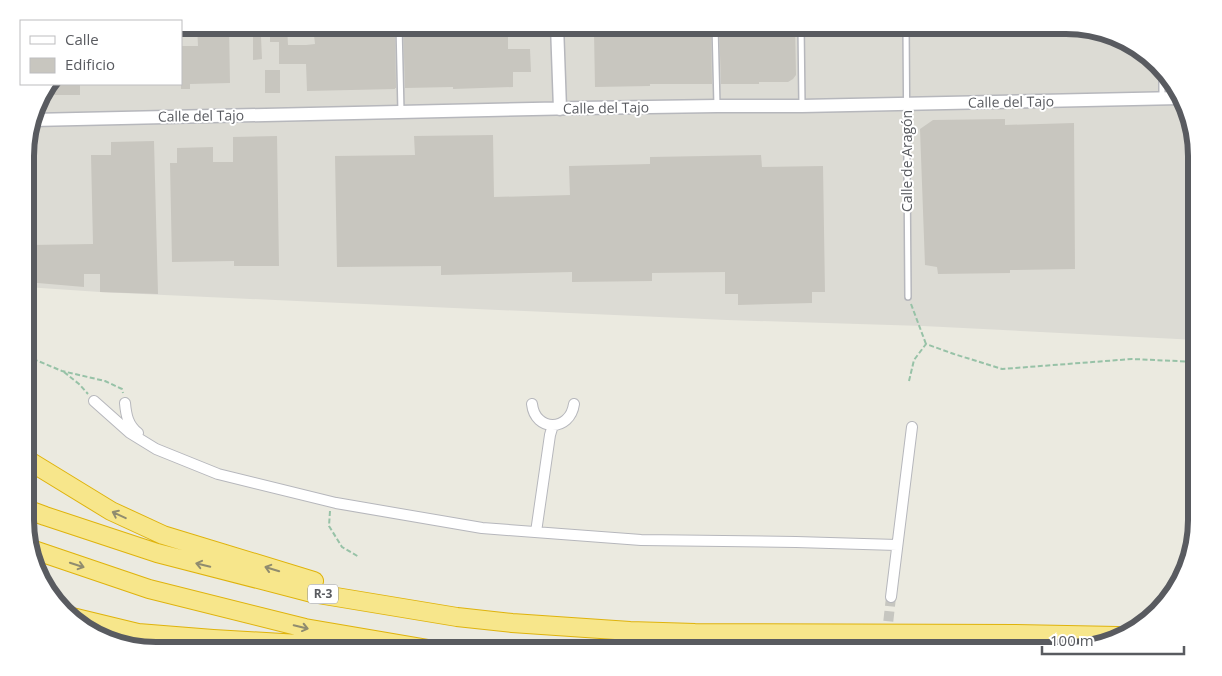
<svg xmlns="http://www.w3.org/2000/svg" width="1222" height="676" viewBox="0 0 1222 676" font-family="'Open Sans',sans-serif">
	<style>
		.industrial { fill: #dcdbd4 }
		.building { fill: #c8c6bf }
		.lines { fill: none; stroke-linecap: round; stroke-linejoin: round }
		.minor-tunnel { stroke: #c6c6c0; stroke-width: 10; stroke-dasharray: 10 5; stroke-linecap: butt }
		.service-casing { stroke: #b6b7bc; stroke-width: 8 }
		.minor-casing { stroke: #b6b7bc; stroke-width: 12 }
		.tertiary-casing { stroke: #b6b7bc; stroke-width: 15 }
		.motorway-casing { stroke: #dfb30c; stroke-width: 20 }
		.path { stroke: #97c2a7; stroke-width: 2; stroke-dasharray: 5 2.5; stroke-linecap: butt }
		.service { stroke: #fff; stroke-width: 5 }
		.minor { stroke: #fff; stroke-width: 10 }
		.tertiary { stroke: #fff; stroke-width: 12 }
		.motorway { stroke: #f7e68b; stroke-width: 18 }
		.oneway { stroke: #908c6f }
		.labels { text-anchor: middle; stroke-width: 4; stroke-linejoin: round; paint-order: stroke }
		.shield { fill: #fff; stroke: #8b8c90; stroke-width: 1 }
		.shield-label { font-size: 12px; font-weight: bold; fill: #595b60 }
		.street-label { font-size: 14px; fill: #595b60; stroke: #fff }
		.rim { fill: none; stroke: #595b60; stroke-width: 6 }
	</style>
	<rect width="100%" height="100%" fill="#ebeae0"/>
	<path class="industrial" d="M181,25H1067L1132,42L1175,83L1197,147V340L923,326L727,320L297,301L100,292L26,287V139L39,97L49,84H181Z"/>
	<path class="building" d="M197,25H229L230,83L190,84V89H181V46H198Z
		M336,25H395L396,88H395V89L307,91L306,64H279V42H270V26H287L288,45H306L315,44L314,35H337Z
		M403,25H531L532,32L508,33V49H530L531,72H513V87L453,89V87L405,88Z
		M651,25H653V30L678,29V25H711L712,84H650V86L595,87L594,32L647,31L651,30Z
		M719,25H795L796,75L793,79L788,82H759V84H721Z
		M253,37H261L262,59L253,60Z
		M265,70H280V93H265Z
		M49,84H80V95H50V103H37L39,98Z
		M1005,119V125L1074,123L1075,269L1010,270V273L938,274L937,267L925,265L920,129L933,120Z
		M493,135L494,197L570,195L569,166L650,164V157L761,155L762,167L823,166L825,292H812V303L738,305V294H725V272L652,273V281L572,282V272L441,275V266L337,267L335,156L415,155L414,136Z
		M277,136L279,266H234V261L172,262L170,163H177V148L213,147V162H233V137Z
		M154,141L158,294L100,292V274H84V287L26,282V269H31V245L93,244L91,155H111V142Z"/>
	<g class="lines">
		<path class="minor-tunnel" d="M885,651L891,597"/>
		<defs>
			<path id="service" d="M399,25L401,112
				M715,25L717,106
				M801,25L802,106
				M906,25L908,297
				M558,28L647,27
				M1162,71V98
				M1194,137L1190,145L1191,316L1197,322"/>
			<path id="minor" d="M94,401L130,433L156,449L218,474L336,503L482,528L641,540L796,542L897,545
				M125,403C126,415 128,425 138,433
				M532,404C535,432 570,432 574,404
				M536,532L550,435L553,425
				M891,597L912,427"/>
			<path id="tertiary" d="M557,25L560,109
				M32,120L581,108L717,106H802L1180,98"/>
			<path id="motorway" d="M26,459L111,511L163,535L314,581
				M26,509L45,516L157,553L312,593L457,617L512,623L630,631L695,633L1016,634L1118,636
				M31,549L149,589L305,628L440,651
				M72,617L138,633L213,639L299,644L364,651"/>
		</defs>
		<use href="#service" class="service-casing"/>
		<use href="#minor" class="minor-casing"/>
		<use href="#tertiary" class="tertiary-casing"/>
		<use href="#motorway" class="motorway-casing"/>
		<path class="path" d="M911,304L926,344
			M26,356L62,371L105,381L122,389L123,393
			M64,372L79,384L88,394
			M909,381L914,360L926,344L954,354L1002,369L1132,359L1197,362
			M330,511L329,526L342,547L359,557"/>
		<use href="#service" class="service"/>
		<use href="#minor" class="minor"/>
		<use href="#tertiary" class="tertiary"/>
		<use href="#motorway" class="motorway"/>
	</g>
	<defs><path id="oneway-shaft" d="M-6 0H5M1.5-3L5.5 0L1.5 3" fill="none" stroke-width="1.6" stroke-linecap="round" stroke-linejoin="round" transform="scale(1.25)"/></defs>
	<g class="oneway">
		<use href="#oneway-shaft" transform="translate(119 515) rotate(-155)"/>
		<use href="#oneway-shaft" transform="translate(77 565) rotate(18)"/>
		<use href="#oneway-shaft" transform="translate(203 565) rotate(-166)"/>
		<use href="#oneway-shaft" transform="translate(272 569) rotate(-163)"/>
		<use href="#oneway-shaft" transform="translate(301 627) rotate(13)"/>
	</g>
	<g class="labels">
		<rect class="shield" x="308" y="584.5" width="30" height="19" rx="4"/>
		<g class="shield-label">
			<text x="323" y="598">R-3</text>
		</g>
		<g class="street-label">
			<text transform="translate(1011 102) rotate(-1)" y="5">Calle del Tajo</text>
			<text transform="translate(606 108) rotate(-1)" y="5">Calle del Tajo</text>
			<text transform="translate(201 116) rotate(-1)" y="5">Calle del Tajo</text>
			<text transform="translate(907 161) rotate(-90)" y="5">Calle de Aragón</text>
		</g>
	</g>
	<path d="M0 0H1222V676H0ZM156 34H1066A122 122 0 0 1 1188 156V520A122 122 0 0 1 1066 642H156A122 122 0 0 1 34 520V156A122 122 0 0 1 156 34Z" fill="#fff" fill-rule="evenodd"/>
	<path class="rim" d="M156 34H1066A122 122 0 0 1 1188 156V520A122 122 0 0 1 1066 642H156A122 122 0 0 1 34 520V156A122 122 0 0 1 156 34Z"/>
	<rect x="20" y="20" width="162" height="65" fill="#ffffff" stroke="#bdbdbf"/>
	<rect x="30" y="36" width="25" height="8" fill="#ffffff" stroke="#bdbdbf"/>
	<text x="65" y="45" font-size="15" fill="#595b60">Calle</text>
	<rect x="30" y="58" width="25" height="15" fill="#c8c6bf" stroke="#bdbdbf"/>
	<text x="65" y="70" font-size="15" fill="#595b60">Edificio</text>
	<path d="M1042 646v8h142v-8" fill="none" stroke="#595b60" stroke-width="2.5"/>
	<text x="1050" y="646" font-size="15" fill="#595b60" stroke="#ffffff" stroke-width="4" paint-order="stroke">100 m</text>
</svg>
